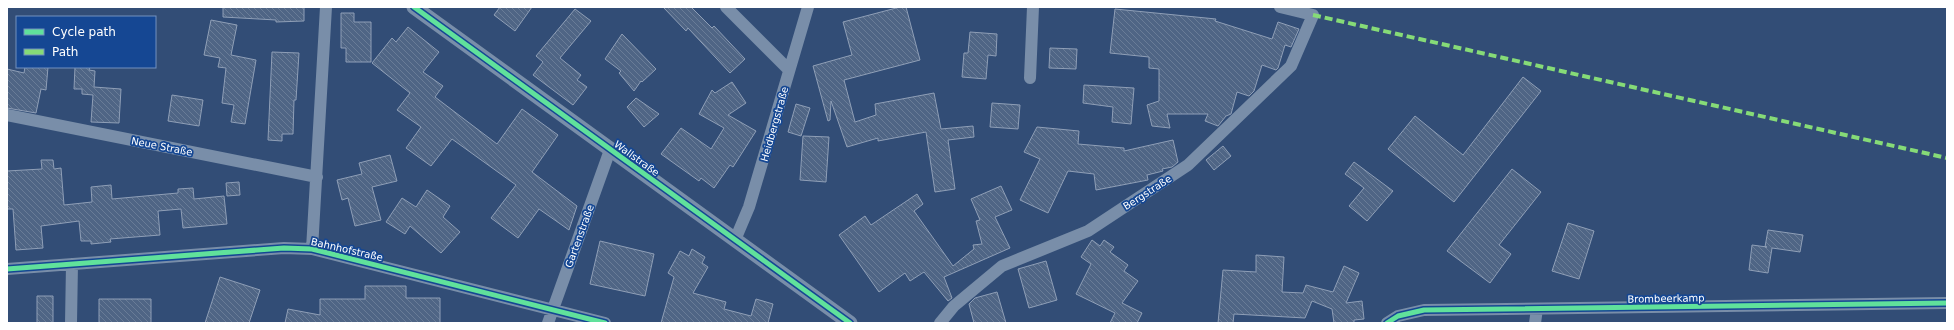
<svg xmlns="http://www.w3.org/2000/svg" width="1954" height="330" viewBox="0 0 1954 330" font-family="'DejaVu Sans',sans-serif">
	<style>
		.building { fill: url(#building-back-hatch); stroke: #8f9fb7 }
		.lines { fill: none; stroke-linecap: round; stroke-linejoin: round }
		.minor { stroke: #798ea9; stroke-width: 12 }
		.tertiary { stroke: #798ea9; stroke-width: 15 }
		.quiet { stroke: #86db77; stroke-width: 4; stroke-dasharray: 8 4; stroke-linecap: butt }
		.cycleway-casing { stroke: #154793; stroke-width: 8 }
		.cycleway { stroke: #60e19b; stroke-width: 5 }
		.labels { text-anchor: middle; stroke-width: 3.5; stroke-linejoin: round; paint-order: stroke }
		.street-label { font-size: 10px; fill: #fff; stroke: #154793 }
	</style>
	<defs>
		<pattern id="building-back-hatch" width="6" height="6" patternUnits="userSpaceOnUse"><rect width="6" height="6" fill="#4f6585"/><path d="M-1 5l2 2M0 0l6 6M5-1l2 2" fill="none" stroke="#697c97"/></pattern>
	</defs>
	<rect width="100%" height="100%" fill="#324d76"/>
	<path class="building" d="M223,7H304V21L276,22V20L223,17Z
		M500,7H532L515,31L494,15Z
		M663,7H691L712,28L714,26L745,59L730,73L688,28L686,31Z
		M900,7H906L920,60L844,80L855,122L876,115L875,104L934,93L941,129L973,126L974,137L948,140L955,189L935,192L926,132L878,141V138L847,147L831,101L830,120L828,121L813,66L852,55L843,22Z
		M575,9L591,21L560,58L581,75L577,80L587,87L573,105L533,75L543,62L536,56Z
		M1115,9L1216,19L1215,21L1272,39L1278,22L1299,29L1291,47L1285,45L1278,68L1276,70L1262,65L1254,91L1249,96L1237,92L1231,114L1226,116L1218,126L1205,121L1208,114H1167L1170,128L1152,126L1147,105L1159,101V69L1149,68V57L1110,53Z
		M341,13H354V22H371V62H346V48H341Z
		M211,20L237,25L231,55L256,60L245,124L231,122L234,105L222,103L226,68L218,67L220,58L204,55Z
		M408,27L439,52L423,72L443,86L435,97L497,144L522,109L558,135L532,172L577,206L569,230L539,209L518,238L491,218L516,185L452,139L431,166L406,148L421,127L397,110L410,93L372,63L392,38L396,42Z
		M970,32L997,34L996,56L988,55L986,79L962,77L964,53H968Z
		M622,34L656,69L642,82L641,81L634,91L619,73L621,71L605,59Z
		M1050,48L1077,49L1076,69L1049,68Z
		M272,52L299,53L296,100H294L293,134H282V141L268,140Z
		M25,67H48L46,90L41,89L36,113L7,108V69L24,73Z
		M75,67H90L89,70L95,71L94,87L121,89L119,123L91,122L93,95L82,94V89H74Z
		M1523,77L1541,91L1454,202L1388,149L1415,116L1463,155Z
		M732,82L746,103L728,115L756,131L733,167L730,165L714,188L701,178L699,181L661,154L681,128L711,149L724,128L699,114L712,90L715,93Z
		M1084,85L1134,88L1131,124L1112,122L1113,107L1083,103Z
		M172,95L203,100L199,126L168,121Z
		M636,98L659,114L644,127L627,107Z
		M992,103L1020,105L1018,129L990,127Z
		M796,104L810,108L801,136L788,132Z
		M1037,127L1079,131L1078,144L1124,148V151L1173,140L1178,162L1172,167L1162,169L1163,171L1147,175L1148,180L1096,190L1094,174L1068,171L1048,213L1020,200L1040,159L1024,152Z
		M803,136L829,137L826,182L800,180Z
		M1223,146L1231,156L1214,170L1206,160Z
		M390,155L397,181L372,187L381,220L355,226L348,198L342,200L337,180L362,174L359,163Z
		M41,160H53L54,169L61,168L64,205L92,202L91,187L111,185L112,199L178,193V189L193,188L194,199L224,196L227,224L183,228L181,209L158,211L160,235L110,239L111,242L91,244V241H81L79,221L41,226L43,248L16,250L13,209H7V171L42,169Z
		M1354,162L1393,191L1367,221L1349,206L1364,188L1345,174Z
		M1512,169L1541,192L1499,245L1511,254L1490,283L1447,251Z
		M239,182L240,195L227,196L226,183Z
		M1001,186L1012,210L995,217L1010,248L944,277L952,298L948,301L924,272L910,281L905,273L879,292L839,235L865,216L871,225L917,194L923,204L914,211L953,266L974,249L973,245L982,244L976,221L980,220L971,199Z
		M427,190L450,206L443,217L460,232L441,253L410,226L405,234L386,222L402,198L416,207Z
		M1568,223L1594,231L1579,279L1552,271Z
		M1768,230L1803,235L1800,252L1772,248L1768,273L1749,270L1752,245L1767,247H1765Z
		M1092,240L1100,246L1104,240L1114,247L1110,252L1128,265L1124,271L1138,281L1122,303L1142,313L1137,323H1110L1115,313L1076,294L1091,264L1081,257Z
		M600,241L654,254L645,296L590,284Z
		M692,249L705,257L702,263L708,267L693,293L726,302L724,309L751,316L756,299L773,304L768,323H661L674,277L668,273L680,251L689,256Z
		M1256,255L1284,257L1282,292L1303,293L1306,285L1333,292L1344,266L1359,273L1346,303L1362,301L1364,319L1354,320V323H1334L1332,309L1312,301L1305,318L1234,314L1233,323H1218L1223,270L1256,272Z
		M1046,261L1057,300L1029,308L1018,269Z
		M220,277L260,290L249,323H205Z
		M365,286H406V298H440V323H285L288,309L320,315V299H365Z
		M997,292L1006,323H974L969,304L975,298Z
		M37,296H53V323H37Z
		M99,299H151V323H99Z"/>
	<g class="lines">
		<path class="minor" d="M726,7L789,70
			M1030,78L1033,7
			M7,115L317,177
			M735,240L749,207L808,7
			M312,249L326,7
			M7,269L284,248L312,249L605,323
			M71,323L72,264
			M548,323L610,150
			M940,323L954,306L1002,266L1088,231L1188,165L1291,66L1313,15L1280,7
			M1387,323L1398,316L1424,310L1947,303
			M1535,323L1537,309"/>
		<path class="tertiary" d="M414,7L850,323"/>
		<path class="quiet" d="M1313,15L1947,158"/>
		<defs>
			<path id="cycleway" d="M414,7L850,323
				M7,269L284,248L312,249L605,323
				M1387,323L1398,316L1424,310L1947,303"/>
		</defs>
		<use href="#cycleway" class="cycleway-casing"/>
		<use href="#cycleway" class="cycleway"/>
	</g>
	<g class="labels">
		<g class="street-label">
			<text transform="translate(774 124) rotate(-74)" y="4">Heidbergstraße</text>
			<text transform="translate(162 146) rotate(11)" y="4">Neue Straße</text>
			<text transform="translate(637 158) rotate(36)" y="4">Wallstraße</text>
			<text transform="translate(1147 192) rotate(-33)" y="4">Bergstraße</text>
			<text transform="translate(579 236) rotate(-70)" y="4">Gartenstraße</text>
			<text transform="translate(347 249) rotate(13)" y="4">Bahnhofstraße</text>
			<text transform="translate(1666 298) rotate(-1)" y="4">Brombeerkamp</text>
		</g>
	</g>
	<rect width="1954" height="330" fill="none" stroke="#ffffff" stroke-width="16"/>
	<rect x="16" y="16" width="140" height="52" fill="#154793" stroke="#7391be"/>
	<rect x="24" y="29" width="20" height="6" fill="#60e19b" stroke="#7391be"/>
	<text x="52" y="36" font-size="12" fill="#ffffff">Cycle path</text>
	<rect x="24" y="49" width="20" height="6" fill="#86db77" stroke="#7391be"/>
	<text x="52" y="56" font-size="12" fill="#ffffff">Path</text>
</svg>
